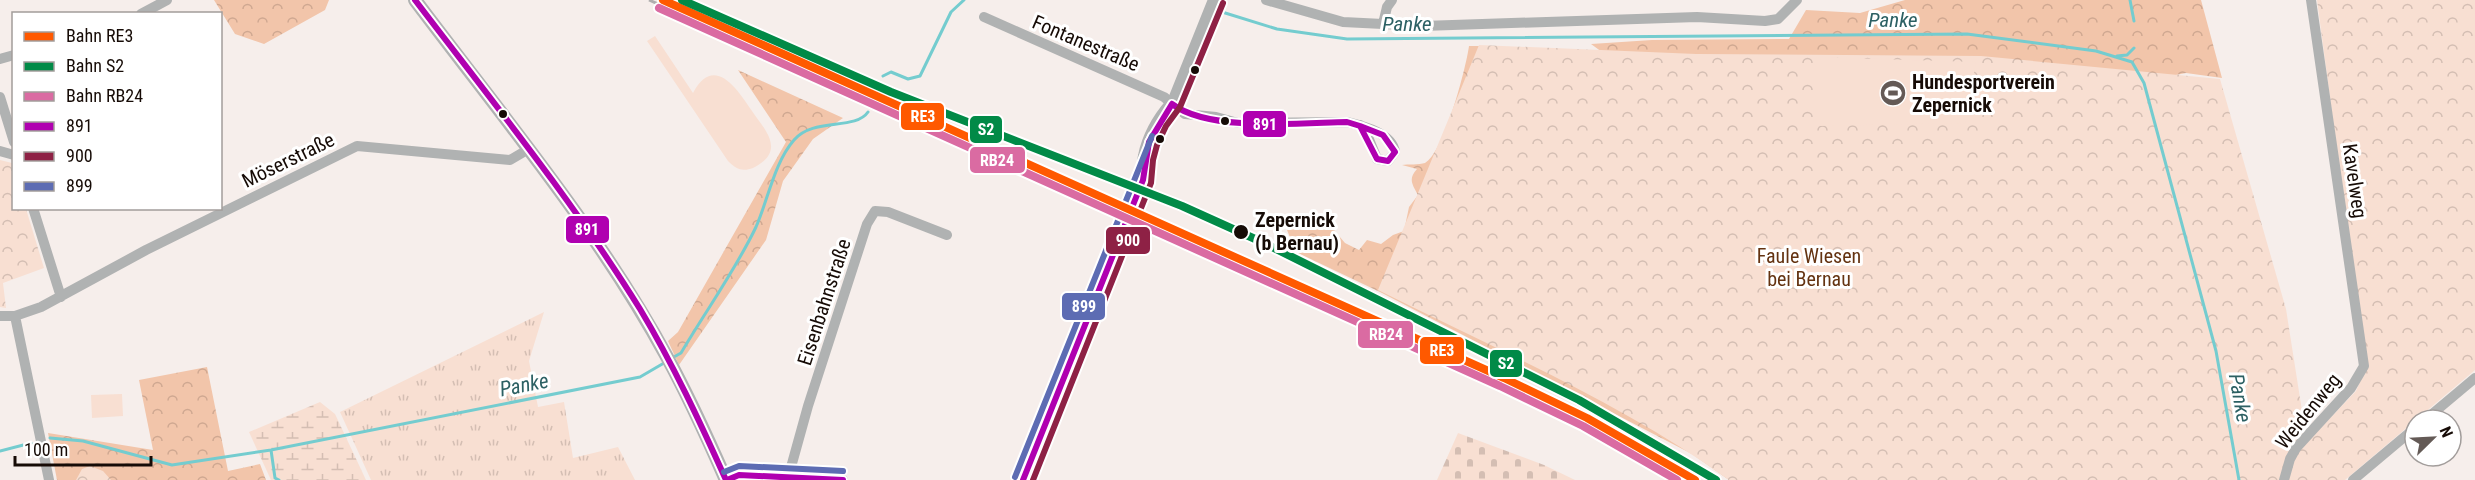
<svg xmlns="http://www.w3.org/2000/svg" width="2475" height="480" viewBox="0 0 2475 480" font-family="'Roboto Condensed',sans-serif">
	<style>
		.grass { fill: url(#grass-tufts) }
		.forest { fill: url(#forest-crowns) }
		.wetland { fill: url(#wetland-marsh) }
		.cemetery { fill: url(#cemetery-stones) }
		.park { fill: url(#park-crowns) }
		.pitch { fill: #f8dfd2 }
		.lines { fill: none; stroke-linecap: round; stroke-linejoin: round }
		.stream { stroke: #74cccf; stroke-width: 3 }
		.minor { stroke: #b0b2b2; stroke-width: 10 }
		.tertiary { stroke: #b0b2b2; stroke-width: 14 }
		.rail { stroke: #b0aeae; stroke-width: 3; stroke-dasharray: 12 6; stroke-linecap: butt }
		.bus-1-casing { stroke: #fff; stroke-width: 10 }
		.bus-2-casing { stroke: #fff; stroke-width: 10 }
		.bus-3-casing { stroke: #fff; stroke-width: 10 }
		.bus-1 { stroke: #b000b0; stroke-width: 6 }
		.bus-2 { stroke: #8e2145; stroke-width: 6 }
		.bus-3 { stroke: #5d6cb3; stroke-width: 6 }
		.rail-1-casing { stroke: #fff; stroke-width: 12 }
		.rail-2-casing { stroke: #fff; stroke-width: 12 }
		.rail-3-casing { stroke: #fff; stroke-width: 12 }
		.rail-1 { stroke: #ff5900; stroke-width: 8 }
		.rail-2 { stroke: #018a47; stroke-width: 8 }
		.rail-3 { stroke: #da6ba2; stroke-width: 8 }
		.bus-dot { fill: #160b06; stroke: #fff; stroke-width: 2 }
		.labels { text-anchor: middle; stroke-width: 6; stroke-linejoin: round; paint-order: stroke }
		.street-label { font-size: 20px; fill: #160b06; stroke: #fff }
		.poi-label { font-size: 20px; font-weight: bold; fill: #160b06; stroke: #fff; text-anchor: start }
		.stop-label { font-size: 20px; font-weight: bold; fill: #160b06; stroke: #fff; text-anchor: start }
		.park-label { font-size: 20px; fill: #643311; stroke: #fff }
		.water-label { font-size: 21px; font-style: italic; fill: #2c6063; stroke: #fff }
		.line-badge { stroke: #fff; stroke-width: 2 }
		.badge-label { font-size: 16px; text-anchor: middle; font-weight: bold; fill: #fff }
	</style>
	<defs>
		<pattern id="grass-tufts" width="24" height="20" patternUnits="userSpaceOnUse" patternTransform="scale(1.5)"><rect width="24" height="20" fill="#f8dfd2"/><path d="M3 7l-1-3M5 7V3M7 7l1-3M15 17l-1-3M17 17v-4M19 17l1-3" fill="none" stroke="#d4beb3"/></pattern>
		<pattern id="forest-crowns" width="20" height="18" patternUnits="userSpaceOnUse" patternTransform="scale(1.5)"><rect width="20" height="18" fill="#f2c5aa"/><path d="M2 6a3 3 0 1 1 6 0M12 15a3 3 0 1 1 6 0" fill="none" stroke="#cfa891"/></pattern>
		<pattern id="wetland-marsh" width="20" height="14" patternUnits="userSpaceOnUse" patternTransform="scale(1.5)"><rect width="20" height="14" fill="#f8dfd2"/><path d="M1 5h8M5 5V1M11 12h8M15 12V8" fill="none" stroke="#d4beb3"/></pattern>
		<pattern id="cemetery-stones" width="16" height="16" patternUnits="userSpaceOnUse" patternTransform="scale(1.5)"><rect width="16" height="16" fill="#f8dfd2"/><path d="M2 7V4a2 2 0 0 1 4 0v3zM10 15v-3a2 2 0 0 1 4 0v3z" fill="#d4beb3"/></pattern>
		<pattern id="park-crowns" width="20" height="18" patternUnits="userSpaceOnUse" patternTransform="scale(1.5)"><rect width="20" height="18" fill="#f8dfd2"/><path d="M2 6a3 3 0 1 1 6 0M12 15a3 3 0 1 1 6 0" fill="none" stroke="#d4beb3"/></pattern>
	</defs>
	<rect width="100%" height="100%" fill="#f6eeeb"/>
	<path class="grass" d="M544,312L529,361L538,407L564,402L573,458L618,447L635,480H371L340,412Z"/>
	<path class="forest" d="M214,0H329L325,10L264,44L235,34Z
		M1905,0H2201L2222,78L2186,73L2145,81L1729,480L1692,454L1382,293L1296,252L1287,230C1295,226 1322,230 1334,230L1345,243L1359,250L1367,240L1381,244L1393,235L1404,231L1409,207L1418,195C1412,184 1408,179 1417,169L1402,165C1408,164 1419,165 1425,163C1444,153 1466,68 1469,46H1483L1714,134L1591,44L1652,40L1789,39L1806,10L1860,13Z
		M738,70L843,118L813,139L783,181L766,240L679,365L668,341L678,332L786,142Z
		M207,367L228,471L260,464L266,480H57L48,433L153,450L139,380Z"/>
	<path class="wetland" d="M320,402L335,414L366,480H271L249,432Z"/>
	<path class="cemetery" d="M1458,433L1544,465L1575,480H1437Z"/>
	<path class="park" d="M2317,0H2475V370L2345,480H1729C1623,403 1495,349 1378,290L1479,45L1696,54L1981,56L2220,79L2286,309L2305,430L2312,437L2356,391L2366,368Z
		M0,160L12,163L14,208L26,209L44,268L3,283L6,308L0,307Z
		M90,466L103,471L111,480H76L82,469Z"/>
	<path class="pitch" d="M655,36L693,93C714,53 738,90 752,111C759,122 772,135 771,148C770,158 761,164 753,168C742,172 736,169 728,161L647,41Z
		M1815,57L1976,62L1965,123L1815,126Z
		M122,394L123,416L92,418L91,395Z"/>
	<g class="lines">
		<path class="stream" d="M2130,0L2134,21
			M1222,12L1277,29L1347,39L1967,34L2096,51L2132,62L2144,83L2216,351L2239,480
			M2117,56L2127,55L2134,48
			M883,76L891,72L908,79L920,76L951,12L964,0
			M672,358L681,353C705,312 735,271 756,227C768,200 774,163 794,140C813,117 855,131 868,112
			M50,438L83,441L172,465L271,450L640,377L664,363
			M271,450L275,478L279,480
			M0,451L31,443"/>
		<path class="minor" d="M1266,0L1343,22L1423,26L1697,17L1765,21L1778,19L1797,0
			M141,14L167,0
			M984,17L1164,97L1185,114L1216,117L1238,123L1347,122C1363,126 1392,133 1395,152L1388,161L1377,159L1368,137L1360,125
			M1383,24L1387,7L1392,0
			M0,59L14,55
			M0,97L14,142
			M0,151L14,155
			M33,208L61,297
			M0,316H15L41,307L146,250L357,146L510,160L527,150
			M15,316L49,480
			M2425,420L2475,378
			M788,478L808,406L867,224L875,211L888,212L947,235
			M727,480L739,475L843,480
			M2284,480L2290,459L2296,448L2351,388L2364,366L2311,0
			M2353,480L2415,428"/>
		<path class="tertiary" d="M415,0C502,116 598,230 667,357C689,397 708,439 726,480
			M1170,112L1215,0
			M1023,480L1143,180C1145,172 1143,164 1145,156C1149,136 1159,119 1172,104"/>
		<path class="rail" d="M649,0C857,93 1063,189 1270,282C1409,346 1551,401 1683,480"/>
		<defs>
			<path id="bus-1" d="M415,0C492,101 573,201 640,309C673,364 700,422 726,480
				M1172,104C1209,132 1301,123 1347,122L1360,126
				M1360,126L1383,135L1395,152L1388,161L1377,159Z
				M727,480L739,475L843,480
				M1023,480L1143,180L1149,142L1172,104"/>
			<path id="bus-2" d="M1033,480L1151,183L1153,160L1157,145L1166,126L1180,107L1223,3"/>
			<path id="bus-3" d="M724,472L739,466L843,471
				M1015,477L1152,136"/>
		</defs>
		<use href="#bus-1" class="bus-1-casing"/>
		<use href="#bus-2" class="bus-2-casing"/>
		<use href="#bus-3" class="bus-3-casing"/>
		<use href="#bus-1" class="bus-1"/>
		<use href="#bus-2" class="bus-2"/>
		<use href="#bus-3" class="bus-3"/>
		<defs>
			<path id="rail-1" d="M663,0L1504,378L1587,418L1695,480"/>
			<path id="rail-2" d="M682,0L891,92L1182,206L1264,243L1579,400L1716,480"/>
			<path id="rail-3" d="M659,8L1500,386L1583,426L1677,480"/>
		</defs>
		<use href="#rail-1" class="rail-1-casing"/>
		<use href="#rail-2" class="rail-2-casing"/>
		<use href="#rail-3" class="rail-3-casing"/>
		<use href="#rail-1" class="rail-1"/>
		<use href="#rail-2" class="rail-2"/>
		<use href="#rail-3" class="rail-3"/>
	</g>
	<defs>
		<symbol id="stadium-disc" viewBox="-11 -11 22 22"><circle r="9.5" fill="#645a56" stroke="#fff"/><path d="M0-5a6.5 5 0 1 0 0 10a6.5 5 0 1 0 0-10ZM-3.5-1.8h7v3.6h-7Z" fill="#fff"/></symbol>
	</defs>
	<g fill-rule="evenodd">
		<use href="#stadium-disc" x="1878" y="78" width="30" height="30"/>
	</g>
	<g class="bus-dot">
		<circle cx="1195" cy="70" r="5"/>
		<circle cx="503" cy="114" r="5"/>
		<circle cx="1225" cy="121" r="5"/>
		<circle cx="1160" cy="139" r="5"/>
		<circle cx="1241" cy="232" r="8"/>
	</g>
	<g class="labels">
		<g class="street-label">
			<text transform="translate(1086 43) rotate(23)" y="7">Fontanestraße</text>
			<text transform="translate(288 160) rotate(-26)" y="7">Möserstraße</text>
			<text transform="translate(2355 181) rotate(82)" y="7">Kavelweg</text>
			<text transform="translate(824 302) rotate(-72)" y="7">Eisenbahnstraße</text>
			<text transform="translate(2308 411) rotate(-51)" y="7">Weidenweg</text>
		</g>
		<g class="poi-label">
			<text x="1912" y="89">Hundesportverein<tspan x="1912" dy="23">Zepernick</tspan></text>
		</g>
		<g class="stop-label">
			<text x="1255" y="227">Zepernick<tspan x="1255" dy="23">(b Bernau)</tspan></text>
		</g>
		<g class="park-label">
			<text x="1809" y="263">Faule Wiesen<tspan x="1809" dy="23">bei Bernau</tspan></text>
		</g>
		<g class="water-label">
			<text x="1893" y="27">Panke</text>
			<text x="1407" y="31">Panke</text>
			<text transform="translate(524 385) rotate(-11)" y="7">Panke</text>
			<text transform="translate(2240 398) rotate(80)" y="7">Panke</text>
		</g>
	</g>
	<g class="line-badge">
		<rect x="900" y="102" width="45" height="29" rx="6" fill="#ff5900"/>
		<rect x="1242" y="110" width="45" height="28" rx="6" fill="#b000b0"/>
		<rect x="969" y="115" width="34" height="29" rx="6" fill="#018a47"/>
		<rect x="969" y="146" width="57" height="28" rx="6" fill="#da6ba2"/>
		<rect x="565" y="215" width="45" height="29" rx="6" fill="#b000b0"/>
		<rect x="1105" y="226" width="46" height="29" rx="6" fill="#8e2145"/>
		<rect x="1061" y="292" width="45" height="29" rx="6" fill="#5d6cb3"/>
		<rect x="1357" y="320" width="57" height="29" rx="6" fill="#da6ba2"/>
		<rect x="1419" y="336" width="46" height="29" rx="6" fill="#ff5900"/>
		<rect x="1489" y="349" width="34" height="29" rx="6" fill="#018a47"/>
	</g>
	<g class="badge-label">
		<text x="923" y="122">RE3</text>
		<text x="1265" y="130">891</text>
		<text x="986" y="135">S2</text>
		<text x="997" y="166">RB24</text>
		<text x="587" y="235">891</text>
		<text x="1128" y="246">900</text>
		<text x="1084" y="312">899</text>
		<text x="1386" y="340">RB24</text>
		<text x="1442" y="356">RE3</text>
		<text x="1506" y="369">S2</text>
	</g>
	<rect x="12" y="12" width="210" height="198" fill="#ffffff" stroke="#a29d9b" stroke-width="1.5"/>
	<rect x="24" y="32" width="30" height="9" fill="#ff5900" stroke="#a29d9b" stroke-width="1.5"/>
	<text x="66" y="42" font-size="18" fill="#160b06">Bahn RE3</text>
	<rect x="24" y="62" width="30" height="9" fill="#018a47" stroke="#a29d9b" stroke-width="1.5"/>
	<text x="66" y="72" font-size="18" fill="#160b06">Bahn S2</text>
	<rect x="24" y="92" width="30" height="9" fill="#da6ba2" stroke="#a29d9b" stroke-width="1.5"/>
	<text x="66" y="102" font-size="18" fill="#160b06">Bahn RB24</text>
	<rect x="24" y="122" width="30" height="9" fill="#b000b0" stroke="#a29d9b" stroke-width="1.5"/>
	<text x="66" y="132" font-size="18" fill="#160b06">891</text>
	<rect x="24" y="152" width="30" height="9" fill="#8e2145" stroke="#a29d9b" stroke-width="1.5"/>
	<text x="66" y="162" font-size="18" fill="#160b06">900</text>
	<rect x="24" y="182" width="30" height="9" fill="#5d6cb3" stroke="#a29d9b" stroke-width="1.5"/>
	<text x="66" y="192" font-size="18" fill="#160b06">899</text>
	<g transform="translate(2433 438) rotate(66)"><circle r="28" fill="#ffffff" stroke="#a29d9b" stroke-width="1.5"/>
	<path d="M0-4.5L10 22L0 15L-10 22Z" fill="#645a56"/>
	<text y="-9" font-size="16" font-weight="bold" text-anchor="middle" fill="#160b06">N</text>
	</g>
	<path d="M15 456v9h136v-9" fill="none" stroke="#160b06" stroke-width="3"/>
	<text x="24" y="456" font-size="18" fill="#160b06" stroke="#ffffff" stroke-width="4.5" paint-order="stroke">100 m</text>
</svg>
